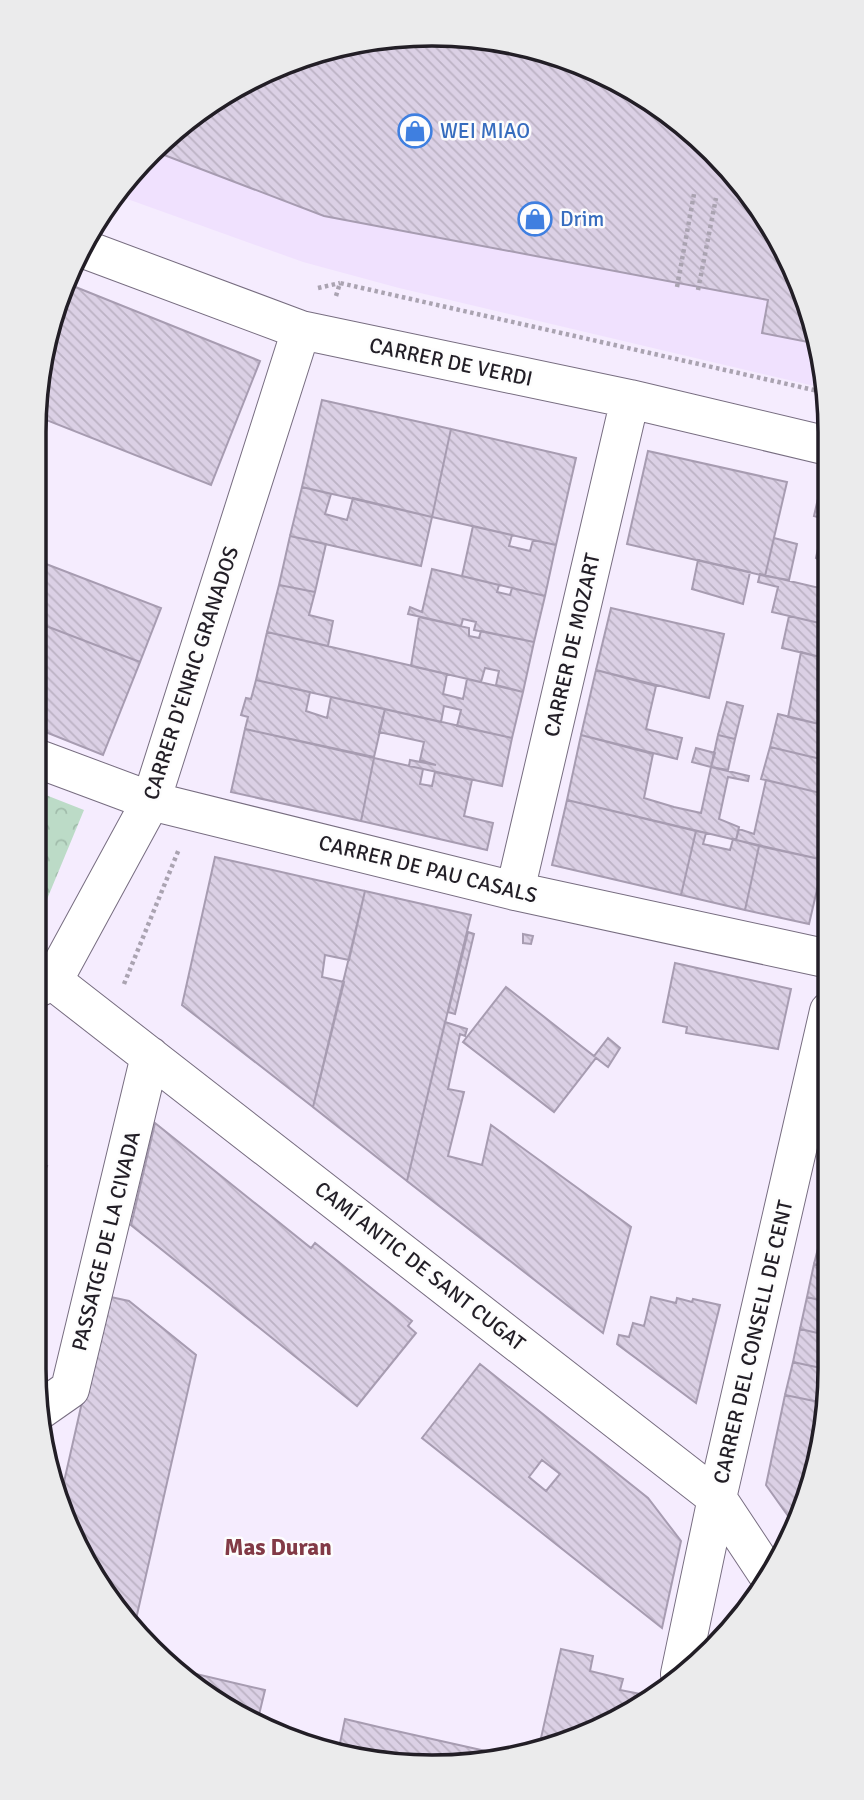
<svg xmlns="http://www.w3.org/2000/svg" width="864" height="1800" viewBox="0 0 864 1800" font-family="Signika,sans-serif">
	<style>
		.built { fill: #f0e1fe }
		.park { fill: url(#park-crowns) }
		.building { fill: url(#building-back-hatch); stroke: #a79cb1; stroke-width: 2; fill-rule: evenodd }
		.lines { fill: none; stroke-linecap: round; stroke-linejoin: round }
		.minor-casing { stroke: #776d80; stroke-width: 40 }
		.path { stroke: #aaa3b1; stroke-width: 4.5; stroke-dasharray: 3.5 3.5; stroke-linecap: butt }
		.minor { stroke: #fff; stroke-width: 38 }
		.labels { text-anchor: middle; stroke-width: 5; stroke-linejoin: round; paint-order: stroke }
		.shop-label { font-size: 21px; fill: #366cbe; stroke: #fdfdfd; text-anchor: start }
		.street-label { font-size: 21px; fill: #221e26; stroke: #fdfdfd }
		.neighbourhood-label { font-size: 23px; font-weight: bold; fill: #823a46; stroke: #fdfdfd }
		.rim { fill: none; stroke: #221e26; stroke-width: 3.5 }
	</style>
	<defs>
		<pattern id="park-crowns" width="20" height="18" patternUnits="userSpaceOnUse" patternTransform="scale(1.75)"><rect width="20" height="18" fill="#bcdbc7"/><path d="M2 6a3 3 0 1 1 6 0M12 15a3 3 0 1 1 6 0" fill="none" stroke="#a1bcab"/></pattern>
		<pattern id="building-back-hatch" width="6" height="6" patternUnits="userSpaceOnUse" patternTransform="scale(1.75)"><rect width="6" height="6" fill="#dbd0e5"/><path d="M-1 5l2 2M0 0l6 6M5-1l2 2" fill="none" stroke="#bcb2c4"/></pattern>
	</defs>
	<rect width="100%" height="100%" fill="#f5ecfe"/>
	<path class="built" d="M432,33L585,64L675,116L749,190L800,279L827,389L399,288L303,262L119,196L150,150L280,63Z"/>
	<path class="park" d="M33,790L84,810L33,933Z"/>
	<path class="building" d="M432,33L585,64L675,116L749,190L800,279L818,344L762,333L768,300L324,216L151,150L280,63Z
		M63,282L260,361L211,485L36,416Z
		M322,400L451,429L432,517L302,487Z
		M451,429L576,458L556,545L432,517Z
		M648,451L787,482L765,576L627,544Z
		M302,487L331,494L325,514L347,520L353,498L432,517L421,566L290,536Z
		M820,490L828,492V520L814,516Z
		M473,526L512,535L509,546L530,551L533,540L556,545L545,596L462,576Z
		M290,536L326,544L315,592L279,585Z
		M774,538L797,544L789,580L765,576Z
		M828,541V585L823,584L827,565L816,558L819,544Z
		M33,559L161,608L140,662L33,621Z
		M698,560L750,572L743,604L692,589Z
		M432,569L499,585L497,592L510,595L512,588L545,596L534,642L474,630L476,622L463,619L461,626L408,614L410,607L422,612Z
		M760,574L828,590V625L772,612L778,587L758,582Z
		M279,585L315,592L309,615L333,621L328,646L267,632Z
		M611,608L724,634L709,698L596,670Z
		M789,616L828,625V659L782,648Z
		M419,617L469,628V636L479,638L481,631L534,642L523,692L496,685L499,671L485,668L481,682L411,666Z
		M33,621L140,662L103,755L33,727Z
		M267,632L447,674L443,694L463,699L467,679L523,692L512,738L457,726L461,710L444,706L441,722L256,680Z
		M801,652L828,659V726L788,717Z
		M596,670L656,686L646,729L682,738L677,759L581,735Z
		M256,680L310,692L306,711L327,718L331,697L385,709L374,757L245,729L248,717L241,715L246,698L251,699Z
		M727,702L743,706L735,739L718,735Z
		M385,709L512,738L502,786L409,766L410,760L436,765L420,760L424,742L379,732Z
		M778,714L828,726L829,761L770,747Z
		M245,729L374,758L361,821L231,792Z
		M581,735L653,754L644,798L674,807L701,813L711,767L749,776L748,781L728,777L719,819L739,827L736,840L567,800Z
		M718,735L735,739L728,770L711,767Z
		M770,747L829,761V795L761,779Z
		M696,748L715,753L711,767L692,762Z
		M374,758L423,769L420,784L432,786L435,772L472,780L464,816L493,823L487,850L361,821Z
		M766,780L829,795V838L824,860L736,840L739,829L754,834Z
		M567,800L696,831L681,895L552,865Z
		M696,831L706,833L703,844L730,850L733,839L759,846L745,910L681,895Z
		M759,846L824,860L809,924L745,910Z
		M215,857L365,891L349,960L325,955L322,977L344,982L313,1107L182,1005Z
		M365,891L471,915L407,1181L313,1107Z
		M468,932L474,934L455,1014L448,1012Z
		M523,934L533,936L531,944L523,943Z
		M675,963L791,989L778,1049L686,1033L687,1027L663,1022Z
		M506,987L594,1056L608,1038L620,1048L608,1067L596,1058L554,1112L463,1042Z
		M445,1022L467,1029L465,1036L460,1034L448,1089L464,1092L448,1156L482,1165L491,1125L631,1227L603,1333L407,1181Z
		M155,1123L311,1248L315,1243L412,1321L408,1326L416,1333L357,1406L131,1225Z
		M33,1159L47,1166L33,1195Z
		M828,1201L830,1202V1235L822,1233Z
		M822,1233L830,1235V1268L814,1264Z
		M814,1264L830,1268L831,1303L807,1297Z
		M106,1296L129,1301L196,1355L134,1628L116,1611L59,1504Z
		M651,1297L676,1303L677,1298L692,1302L693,1299L720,1305L696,1403L617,1344L619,1335L629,1337L633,1323L644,1326Z
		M807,1297L831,1303V1336L800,1329Z
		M800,1329L831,1336L830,1370L793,1362Z
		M793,1362L830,1370L824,1403L785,1395Z
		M480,1364L648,1498L681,1541L662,1628L422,1438ZM542,1460L560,1474L546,1491L529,1477Z
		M785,1395L824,1403L800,1521L796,1527L766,1485Z
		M561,1649L593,1656L590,1671L623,1679L620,1690L646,1695V1699L609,1725L554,1742L541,1738Z
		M179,1670L265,1690L258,1719L211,1700Z
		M345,1719L383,1728L508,1756L484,1763L354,1759L329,1749L330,1746L339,1748Z"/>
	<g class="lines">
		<defs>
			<path id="minor" d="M84,249L301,330L630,399L828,446
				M33,757L151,801L515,891L829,959
				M515,891L630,399
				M53,981L717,1498L766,1572
				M33,990L53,981L151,801L301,330
				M40,1410L70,1389L150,1056
				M680,1674L717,1498L829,1011"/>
		</defs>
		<use href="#minor" class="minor-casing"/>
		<path class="path" d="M677,287L694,194
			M318,288L340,283
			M698,290L716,198
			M336,296L340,283L827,393
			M124,984L179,849"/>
		<use href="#minor" class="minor"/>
	</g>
	<defs>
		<symbol id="shop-ring" viewBox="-11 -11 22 22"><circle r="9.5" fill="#fdfdfd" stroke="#3f7fe0" stroke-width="1.5"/><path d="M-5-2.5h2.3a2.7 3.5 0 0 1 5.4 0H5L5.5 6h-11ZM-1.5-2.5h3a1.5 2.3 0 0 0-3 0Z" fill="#3f7fe0"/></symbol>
	</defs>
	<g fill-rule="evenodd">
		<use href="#shop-ring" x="396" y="112" width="38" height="38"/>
		<use href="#shop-ring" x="516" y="200" width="38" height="38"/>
	</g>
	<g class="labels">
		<g class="shop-label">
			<text x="440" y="138">WEI MIAO</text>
			<text x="560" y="226">Drim</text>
		</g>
		<g class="street-label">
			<text transform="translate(451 362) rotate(12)" y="7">CARRER DE VERDI</text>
			<text transform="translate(572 645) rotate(-77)" y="7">CARRER DE MOZART</text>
			<text transform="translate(191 673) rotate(-72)" y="7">CARRER D'ENRIC GRANADOS</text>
			<text transform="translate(428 869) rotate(14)" y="7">CARRER DE PAU CASALS</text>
			<text transform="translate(106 1241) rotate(-76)" y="7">PASSATGE DE LA CIVADA</text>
			<text transform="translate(420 1266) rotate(38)" y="7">CAMÍ ANTIC DE SANT CUGAT</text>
			<text transform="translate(753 1342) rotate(-77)" y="7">CARRER DEL CONSELL DE CENT</text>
		</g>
		<g class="neighbourhood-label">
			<text x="278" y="1555">Mas Duran</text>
		</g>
	</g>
	<path d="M0 0H864V1800H0ZM432 46H432A386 386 0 0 1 818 432V1369A386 386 0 0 1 432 1755H432A386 386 0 0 1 46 1369V432A386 386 0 0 1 432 46Z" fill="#ebebec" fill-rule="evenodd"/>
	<path class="rim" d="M432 46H432A386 386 0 0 1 818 432V1369A386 386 0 0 1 432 1755H432A386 386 0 0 1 46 1369V432A386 386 0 0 1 432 46Z"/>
</svg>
